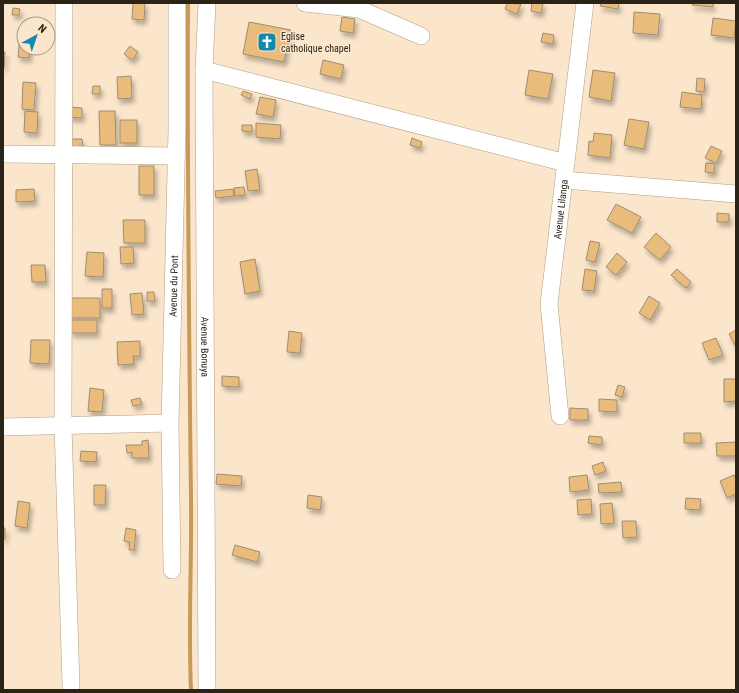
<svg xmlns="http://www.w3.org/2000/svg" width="739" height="693" viewBox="0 0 739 693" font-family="'Roboto Condensed',sans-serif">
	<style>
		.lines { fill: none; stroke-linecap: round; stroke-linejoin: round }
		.stream { stroke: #c69a5b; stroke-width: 4 }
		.building { fill: #eabc7c; stroke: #9f8c73; filter: url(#shadow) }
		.minor-casing { stroke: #b19d83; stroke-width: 18 }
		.minor { stroke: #fff; stroke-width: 17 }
		.labels { text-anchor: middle; stroke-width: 3; stroke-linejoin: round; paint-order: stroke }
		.poi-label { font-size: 10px; fill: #2a2318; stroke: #fbe6cb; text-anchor: start }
		.street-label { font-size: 10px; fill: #2a2318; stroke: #fbe6cb }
	</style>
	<defs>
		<filter id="shadow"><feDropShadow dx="2.5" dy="4.5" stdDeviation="2" flood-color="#0004"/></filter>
	</defs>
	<rect width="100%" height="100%" fill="#fbe6cb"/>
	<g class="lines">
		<path class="stream" d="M188,3C187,168 189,332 191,497C192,561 188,626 191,690"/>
	</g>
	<path class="building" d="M133,3H145L144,20L132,19Z
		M507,3L521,4L517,14L505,9Z
		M532,3H543L541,13L531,11Z
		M601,3H619L618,9L600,6Z
		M692,3H713V7L692,5Z
		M13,8L20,9L19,15H12Z
		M634,12L660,14L658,35L633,33Z
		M342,17L355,19L353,33L340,31Z
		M713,18L736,21L734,38L711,35Z
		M249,22L291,30L284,62L243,54Z
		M543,33L554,35L553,44L541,42Z
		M20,34H24V48H30L29,58L18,57Z
		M130,46L138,52L132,60L124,54Z
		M3,52H5L4,68H3Z
		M323,60L344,65L341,79L320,74Z
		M529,70L553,74L548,99L525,95Z
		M593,70L615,73L611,101L589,97Z
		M131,76L132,98L118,99L117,77Z
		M697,78L705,79L704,92L696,91Z
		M23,82L36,83L34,110L22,109Z
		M93,86H100V94H92Z
		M243,91L252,94L250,99L241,95Z
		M682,92L702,95L701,109L680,107Z
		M260,97L276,100L273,117L256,114Z
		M70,107L82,108V118L69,117Z
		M25,111L38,112L37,133L24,132Z
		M99,111H115L116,145H100Z
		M629,119L649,122L644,149L624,145Z
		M120,120H137V143H120Z
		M256,123L281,125L280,139L256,137Z
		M242,125H252V132L242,131Z
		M594,133L612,135L610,158L588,155L589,141L593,142Z
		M412,138L422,142L420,148L410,145Z
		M72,139H82L83,146L72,147Z
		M711,146L722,151L716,163L705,158Z
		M706,163L715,164L714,173L705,172Z
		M139,166H154V195H139Z
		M257,169L260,190L248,191L245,171Z
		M244,187L245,195L235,196L234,188Z
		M34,189L35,201L16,202V190Z
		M233,189L234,196L216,198L215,191Z
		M616,204L641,217L632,233L607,220Z
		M717,213L729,214V222H717Z
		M123,220H145V243H124Z
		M656,233L671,247L660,260L644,247Z
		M590,241L600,243L595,262L586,260Z
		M120,247H133L134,263L121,264Z
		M87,252L104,253L103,277L85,276Z
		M617,253L627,262L616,275L606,267Z
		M255,259L260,291L245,294L240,262Z
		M31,265H45L46,282H32Z
		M585,269L597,271L594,291L582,290Z
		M677,269L691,282L686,288L671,275Z
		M102,289H112V308H102Z
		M147,292H154L155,301H147Z
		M142,293L144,314L132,315L130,294Z
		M649,296L660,303L650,320L639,313Z
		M70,298H100V318H70Z
		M71,320H97V333H71Z
		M736,330V345H735L729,334Z
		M289,331L302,333L300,353L287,352Z
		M716,338L723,355L709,360L702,343Z
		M31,340H50L49,364L30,363Z
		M140,341V356H133L134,364L118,365L117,342Z
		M222,376L239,377V387L222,386Z
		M724,379H736V401L724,402Z
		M618,385L625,387L622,397L615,395Z
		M90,388L104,390L102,412L88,411Z
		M140,398L142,404L133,406L131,400Z
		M599,399L617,400V412L599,411Z
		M570,408L588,409V420H570Z
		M684,433H701V443H684Z
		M589,436L602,437V445L588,443Z
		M148,440L149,458H132V452L127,453L126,445H142V441Z
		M736,442V456H717L716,443Z
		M81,451L97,452L96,462L80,461Z
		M603,462L606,471L595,475L592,466Z
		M217,474L242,476L241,486L216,484Z
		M587,475L589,490L570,492L569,477Z
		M734,475L736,479V494L727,498L720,481Z
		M621,482L622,492L599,493L598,484Z
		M94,485H106L105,505H94Z
		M308,495L322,497L320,510L307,508Z
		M686,498L701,499L700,510L685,509Z
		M591,499L592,514L578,515L577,500Z
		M18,501L30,503L27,528L15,526Z
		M612,503L614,523L601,524L600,504Z
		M622,521H636L637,537L623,538Z
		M3,528H5V539H3Z
		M126,528L136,530L134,550H129L130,542L124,541Z
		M235,545L260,552L257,562L232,555Z"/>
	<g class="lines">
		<defs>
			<g id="minor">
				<path d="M64,3L63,426L71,686"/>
				<path id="s1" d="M207,3L204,70L207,690"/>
				<path d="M305,3L359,9L421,36"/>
				<path d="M204,70L566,163"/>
				<path d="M3,154L176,156"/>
				<path d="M564,180L736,194"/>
				<path id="s2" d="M560,416L549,304L585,3"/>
				<path d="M3,427L170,423"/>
				<path id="s3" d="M172,570L170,423L177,129V3"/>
			</g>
		</defs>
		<use href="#minor" class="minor-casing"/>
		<use href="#minor" class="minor"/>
	</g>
	<defs>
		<symbol id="church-square" viewBox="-11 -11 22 22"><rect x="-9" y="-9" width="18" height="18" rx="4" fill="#118aad" stroke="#fbe6cb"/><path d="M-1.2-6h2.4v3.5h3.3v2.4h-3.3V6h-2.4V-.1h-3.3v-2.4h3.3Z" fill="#fff"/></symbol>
	</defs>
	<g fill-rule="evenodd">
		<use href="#church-square" x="256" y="31" width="22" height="22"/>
	</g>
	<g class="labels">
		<g class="poi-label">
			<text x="281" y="40">Eglise<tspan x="281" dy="12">catholique chapel</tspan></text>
		</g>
		<g class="street-label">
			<text dy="4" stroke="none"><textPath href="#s2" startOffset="208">Avenue Lilanga</textPath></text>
			<text dy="4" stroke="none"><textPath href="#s3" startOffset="284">Avenue du Pont</textPath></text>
			<text dy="4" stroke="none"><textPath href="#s1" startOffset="344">Avenue Bonuya</textPath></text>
		</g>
	</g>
	<rect width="739" height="693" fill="none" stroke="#2a2318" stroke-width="8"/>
	<g transform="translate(36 36) rotate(40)"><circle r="19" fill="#fbe6cb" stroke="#a79883"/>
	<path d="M0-3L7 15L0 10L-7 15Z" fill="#118aad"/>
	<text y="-6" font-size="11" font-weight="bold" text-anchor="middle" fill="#2a2318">N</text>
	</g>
</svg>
